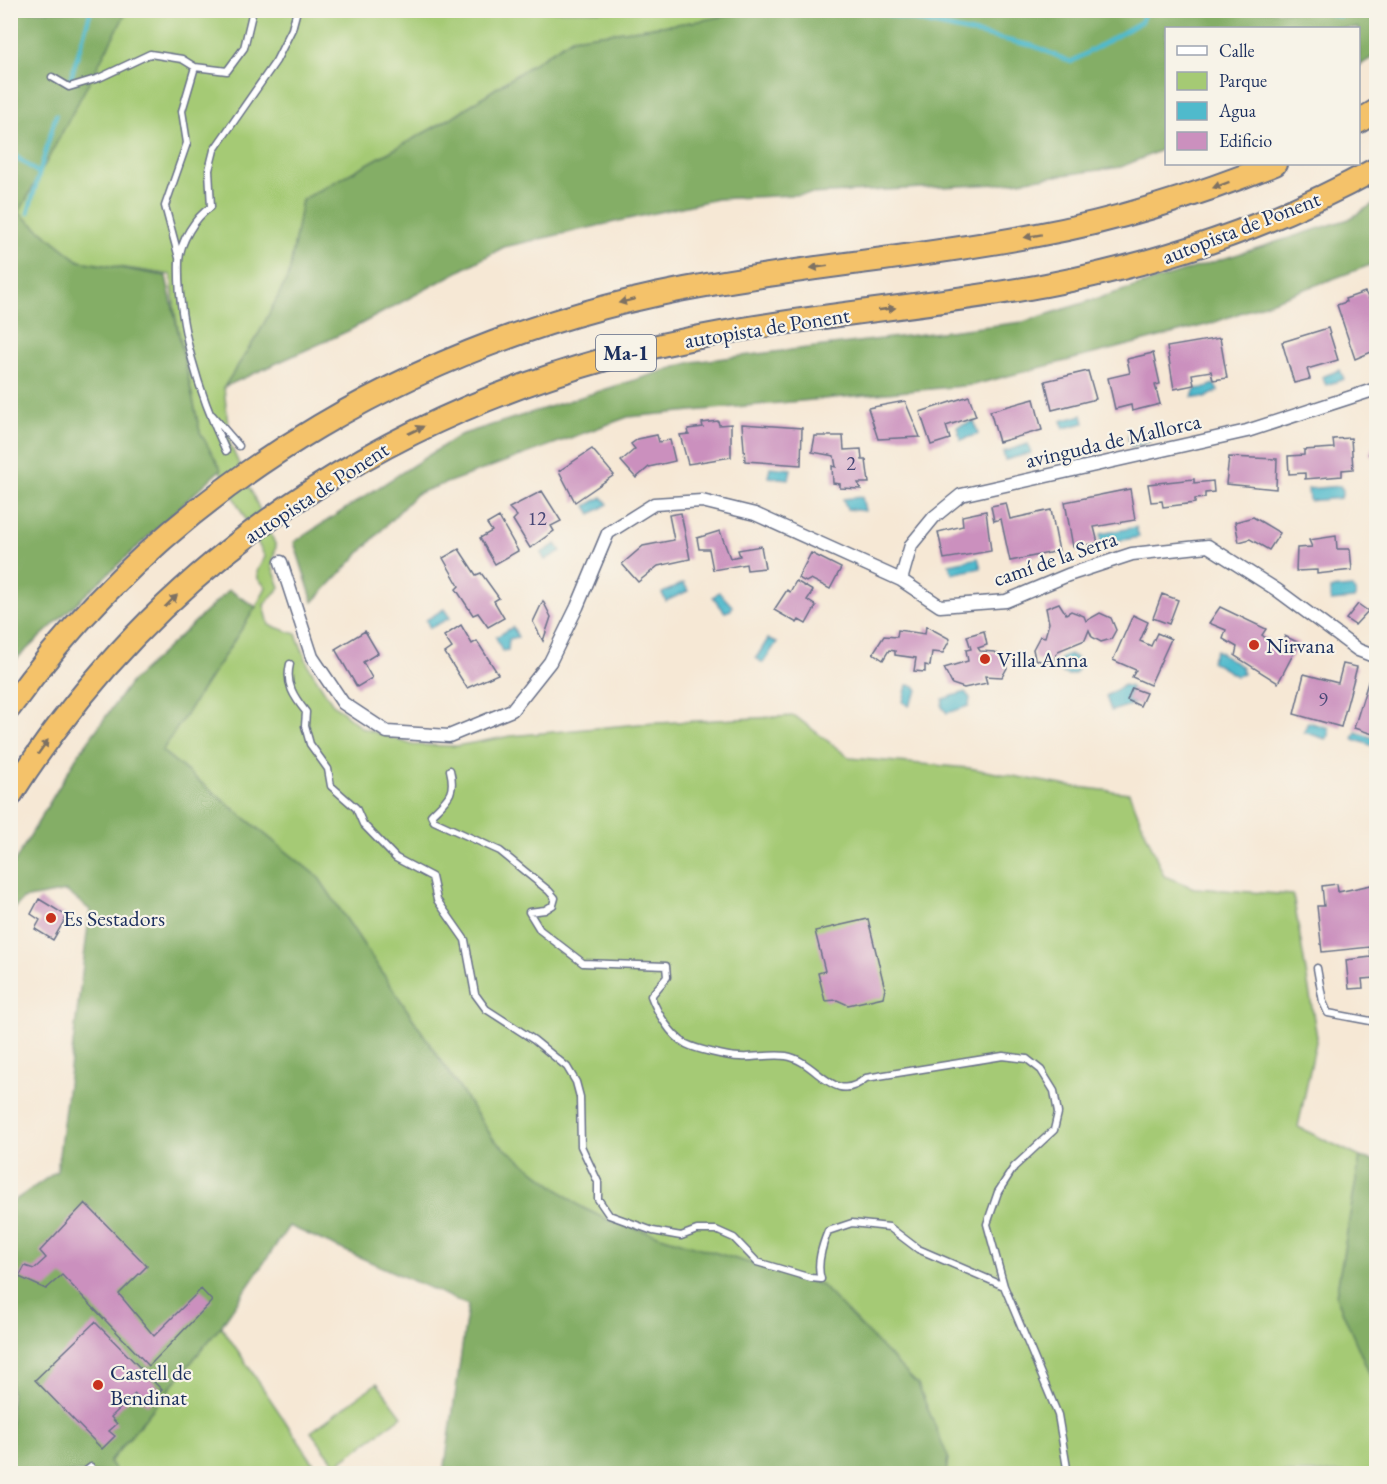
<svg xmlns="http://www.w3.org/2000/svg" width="1387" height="1484" viewBox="0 0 1387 1484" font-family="'EB Garamond',serif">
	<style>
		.green { fill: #a5ca74; stroke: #607c69; stroke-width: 1.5 }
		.forest { fill: #84ae66; stroke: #506e62; stroke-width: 1.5 }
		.water { fill: #4fbacc; stroke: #357495; stroke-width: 1.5 }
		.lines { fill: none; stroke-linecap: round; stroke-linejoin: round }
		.stream { stroke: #4fbacc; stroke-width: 4.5 }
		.building { fill: #cb90be }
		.service-casing { stroke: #687088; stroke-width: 9 }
		.minor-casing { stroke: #687088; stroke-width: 15 }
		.motorway-casing { stroke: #687088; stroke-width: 26 }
		.service { stroke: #fff; stroke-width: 6 }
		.minor { stroke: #fff; stroke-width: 12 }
		.motorway { stroke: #f4c26a; stroke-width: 22 }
		.oneway { fill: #7d7163 }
		.poi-dot { fill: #c8321e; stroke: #f7f3e8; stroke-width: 2 }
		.labels { text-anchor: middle; stroke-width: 4.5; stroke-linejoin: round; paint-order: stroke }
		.number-label { font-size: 20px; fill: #474776 }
		.shield { fill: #f7f3e8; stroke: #5d6a87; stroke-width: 1.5 }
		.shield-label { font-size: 21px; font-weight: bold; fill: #1b2f5e }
		.street-label { font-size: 22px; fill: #1b2f5e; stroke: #f7f3e8 }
		.poi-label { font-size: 22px; fill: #1b2f5e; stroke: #f7f3e8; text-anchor: start }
	</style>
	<rect width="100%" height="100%" fill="#f7f3e8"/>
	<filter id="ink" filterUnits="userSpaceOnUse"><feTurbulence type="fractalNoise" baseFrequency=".0167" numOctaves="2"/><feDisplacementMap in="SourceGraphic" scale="12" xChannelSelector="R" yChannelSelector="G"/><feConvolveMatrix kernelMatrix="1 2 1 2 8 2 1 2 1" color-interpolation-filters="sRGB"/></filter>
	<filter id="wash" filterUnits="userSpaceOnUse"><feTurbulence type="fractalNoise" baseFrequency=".008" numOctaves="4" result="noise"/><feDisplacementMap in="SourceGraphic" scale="24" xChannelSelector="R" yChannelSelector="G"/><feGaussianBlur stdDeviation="1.35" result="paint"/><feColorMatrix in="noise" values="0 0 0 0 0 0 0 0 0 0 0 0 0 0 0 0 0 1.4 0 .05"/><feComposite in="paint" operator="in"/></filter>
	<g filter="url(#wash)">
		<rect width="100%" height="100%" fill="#f6e8d5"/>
		<path class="green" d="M127,11H755L699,21L572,38L451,118L302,200L289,275L259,333L224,387L230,444L276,546L272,566L280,587L264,605L269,625L296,634L309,667L332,703L362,728L413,745L456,746L511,736L639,724L795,716L850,758L969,768L1068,786L1129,793L1164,876L1194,888L1293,895L1317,1037L1298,1127L1360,1157L1336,1296L1376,1389V1473H946L948,1457L821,1285L608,1220L581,1207L494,1140L319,878L162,751L256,607L266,587L258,579L257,571L265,557L200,432L175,314L171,275L79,261L19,213Z
			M221,1326L320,1473H118L109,1463Z
			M377,1383L402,1416L336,1465L311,1432Z"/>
		<path class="forest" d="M755,10L1376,11V55L1359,66L1358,28H1166V148L1121,167L998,184L717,199L504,247L348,331L224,387L259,333L289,275L302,200L451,118L572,38L699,21Z
			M11,11H127L19,213L79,261L166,276L200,432L221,469L11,664Z
			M1376,202V263L1210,324L973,385L628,417L416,494L313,602L294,542L460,435L692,362L1023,322L1349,219Z
			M229,590L256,607L162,751L319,878L494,1140L581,1207L608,1220L821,1285L918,1385L948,1457L946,1473H444L468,1305L289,1226L221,1326L109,1462L118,1473H11V1203L57,1171L90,910L66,891L23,899L11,912V868L76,758L130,683Z
			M1360,1157L1376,1161V1389L1336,1296Z"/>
		<path class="water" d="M1340,370L1344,379L1326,385L1322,377Z
			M1214,384L1218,391L1205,398L1192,397L1195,389L1205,388Z
			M1082,415L1084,423L1064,428L1061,421Z
			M974,421L978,434L961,440L957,427Z
			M1146,431L1151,435L1149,442L1130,446L1128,436Z
			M1028,444L1031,453L1005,460L1003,452Z
			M770,467L791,469L789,479L768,477Z
			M1340,486L1343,490L1341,498L1309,501L1308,489Z
			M602,497L608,504L591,514L586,506Z
			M862,497L865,511L847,509L843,499Z
			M1136,527L1139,537L1101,544L1100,534Z
			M556,544L561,551L545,560L541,553Z
			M978,558L981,568L952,574L949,564Z
			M684,583L688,591L666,601L662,593Z
			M1352,587L1356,594L1354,599L1331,601L1330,589Z
			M719,592L732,606L731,610L725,612L713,597Z
			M444,609L450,618L430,628L426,620Z
			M513,627L518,637L509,639L508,650L502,651L496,637Z
			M768,639L777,642L763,663L756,658Z
			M1216,650L1242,667L1243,674L1236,676L1211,661Z
			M1059 665a10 10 0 1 1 20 0a10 10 0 1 1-20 0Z
			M907,685L915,686L918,690L909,706L903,702Z
			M1124,685L1131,687L1127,700L1134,704L1111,711L1106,696Z
			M965,692L970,698L969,706L947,713L942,707L943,699Z
			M1308,722L1329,728V735L1326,739L1304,732Z
			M1356,732L1376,739V747L1353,739Z"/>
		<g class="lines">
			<path class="stream" d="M867,10L1034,46L1071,62L1141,22L1146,10
				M1319,10L1338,16L1361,10
				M70,81L91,10
				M10,152L37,172
				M28,213L56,115"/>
		</g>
		<g id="blocks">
			<path class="building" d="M1365,292L1369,299L1376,295V350L1355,359L1337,305L1346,302L1345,299Z
				M1328,328L1338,360L1307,369L1310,379L1294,383L1282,342Z
				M1220,338L1227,378L1213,380L1211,371L1192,374L1194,385L1174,389L1167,347Z
				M1153,353L1160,384L1155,385L1160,404L1132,411L1131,405L1115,409L1108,378L1130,373L1127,359Z
				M1088,371L1096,399L1052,410L1045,381Z
				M969,396L976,416L946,426L950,439L931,445L920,412Z
				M1034,399L1042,430L999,442L990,411Z
				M905,401L920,437L878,439L868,408Z
				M718,421L719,425L731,424V457L688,464L680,435L689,434L688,429L703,427L702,423Z
				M742,424L802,428L801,465L745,461Z
				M657,435L659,442L670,440L675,461L649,467L636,478L621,461L635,449L631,444L638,439Z
				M815,436H843L844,450L861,449L862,460H866L869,483H858L861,489L840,488V484L833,483L832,466L836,467L834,456L812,452Z
				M1351,438L1353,469L1342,470V476L1305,479V473L1289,474L1288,456L1304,455V450L1334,448L1333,439Z
				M1376,440V460L1369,454Z
				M592,449L614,475L575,502L559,471Z
				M1229,457L1277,459L1276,489L1226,484Z
				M1194,479V483L1213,481L1214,492L1205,493V498L1195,499V503L1163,507L1162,501L1151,502L1148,484Z
				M1130,489L1135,520L1094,527L1098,543L1073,547L1065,502Z
				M542,491L561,521L551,526L554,531L530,548L513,520L517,516L509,508Z
				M1006,503L1010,519L1051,510L1059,551L1010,561L1001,519L994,521L991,506Z
				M986,511L991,551L944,559L938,532L963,526L962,516Z
				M681,513L690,559L658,566L638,582L622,564L643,546L674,540L669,515Z
				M499,517L518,551L495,564L480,538L492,531L487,524Z
				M1253,517L1280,533L1269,550L1250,539L1239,542L1235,522Z
				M720,531L730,558L740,556L738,550L761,546L765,568L747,570L746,564L713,570L709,549H699L697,538Z
				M1336,536L1337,549H1350L1352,570L1317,574V570L1296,571L1297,548L1312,547L1309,540Z
				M459,549L476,575L481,573L499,598L494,601L504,618L488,627L478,613L473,615L456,589L459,586L443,558Z
				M811,553L841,568L830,589L811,579L806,582L798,578Z
				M796,581L813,591L807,600L816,606L806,624L799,620L797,623L774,610L787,590L790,592Z
				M1162,594L1178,600L1169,624L1153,618Z
				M543,601L551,617L543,641L533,622Z
				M1059,603L1066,614L1071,611L1084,616L1086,621L1100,613L1111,618L1116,630L1111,639L1101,642L1092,637L1089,630L1085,640L1058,651L1054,660L1045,663L1035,659L1033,649L1040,636L1045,637L1049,623L1046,608Z
				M1358,604L1368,611L1355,625L1346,619Z
				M1220,607L1266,629L1262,635L1279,649L1285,636L1299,643L1278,683L1235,656L1237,647L1223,639L1226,630L1209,623Z
				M1133,615L1148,622L1140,641L1151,646L1157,633L1171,639L1150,685L1132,677L1136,670L1113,660Z
				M461,625L472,644L477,641L498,674L467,688L445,653L452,648L444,636Z
				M926,626L950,639L943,653L932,652L930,666L925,665V672L914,671L916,658L895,655V651L889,650L883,660L873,653L884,636L897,637L898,630L925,634Z
				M365,631L378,653L363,662L372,678L357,687L335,649Z
				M984,631L987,645L978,648L980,651L995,652L1003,657L1007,668L1002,677L985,676L987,683L964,688L952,684L944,668L968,661L966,650L971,649L967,636Z
				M1343,664L1357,667L1341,727L1294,714L1304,674L1338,683Z
				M1369,679L1376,682V735L1354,728Z
				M1132,688L1146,693L1140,706L1127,700Z
				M1337,884L1338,892L1376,884V978L1362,979L1363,988L1349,989L1346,960L1371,957L1370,947L1322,952L1317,906H1324L1322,886Z
				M39,899L67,916L53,940L35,929L40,920L31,914Z
				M868,919L885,989L883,997L848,1005L837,1000L825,1001L818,973L825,971L815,931Z
				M85,1203L147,1266L119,1294L154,1336L201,1289L212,1301L149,1366L62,1275L46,1289L19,1277L25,1266L34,1269L46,1258L40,1251Z
				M95,1322L162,1390L147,1405L135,1394L111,1417L117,1424L109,1431L115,1436L102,1449L35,1380Z"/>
		</g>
	</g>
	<g filter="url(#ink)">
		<use href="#blocks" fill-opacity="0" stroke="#687088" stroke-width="1.5"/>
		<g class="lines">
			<defs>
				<path id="service" d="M195,67L227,71L244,48L253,10
					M52,77L69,87L99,78L150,54L182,59L195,67L182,111L187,143L165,206L179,258
					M212,415L239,446
					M226,451C199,394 177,324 179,261C180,242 195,217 211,207L209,170L214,150L276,61L292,29L297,10
					M290,664C285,684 294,697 306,712L305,726L310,744L328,769L331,786L356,808L363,824L396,858L432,877L437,900L465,940L475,994L486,1009L534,1040L567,1067L576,1082L580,1097L581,1146L598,1182V1199L609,1215L653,1231L681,1236L697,1230H716L734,1238L757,1262L811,1278L821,1279C816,1264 822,1246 828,1231L852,1223L889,1227L918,1249L1004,1286L1058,1415L1068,1474
					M450,770C456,794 448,798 431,815L434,821L500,851L549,891L555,898L553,905L545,910L529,912L540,930L583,963L666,966L667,977L651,996C657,1012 670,1035 686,1044C696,1049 728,1057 740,1057C755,1058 771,1054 786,1056C818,1061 833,1107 866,1078L1003,1056L1027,1059L1041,1070L1054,1091L1058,1113L1054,1130L1014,1167L998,1192L987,1224L1004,1286
					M1317,968L1323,1002L1328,1013L1376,1022
					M82,1474L91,1467L90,1474"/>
				<path id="minor" d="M281,562L312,657L343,703L387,732L449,736L512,710L550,662L577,607L608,533L654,504L702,501L755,514L901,580L940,606L1006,601L1068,575L1132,554L1208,546L1277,590L1358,650L1376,657
					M901,580L911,545L934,517L961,495L1247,431L1376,389"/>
				<path id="motorway" d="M1358,122L1376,111
					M10,707C177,475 434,331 712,284C820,265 929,256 1037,235C1119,220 1198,195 1275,164
					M10,796C171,540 427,385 721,333C829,313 938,305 1046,285C1161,263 1273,226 1376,169"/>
			</defs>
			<use href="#service" class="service-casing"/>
			<use href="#minor" class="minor-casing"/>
			<use href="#motorway" class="motorway-casing"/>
			<use href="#service" class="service"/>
			<use href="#minor" class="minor"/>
			<use href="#motorway" class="motorway"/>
		</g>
		<defs><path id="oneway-solid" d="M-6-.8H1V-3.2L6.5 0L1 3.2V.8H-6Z" transform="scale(1.5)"/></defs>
		<g class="oneway">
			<use href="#oneway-solid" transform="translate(1221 185) rotate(160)"/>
			<use href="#oneway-solid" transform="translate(1033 236) rotate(170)"/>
			<use href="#oneway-solid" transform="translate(819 267) rotate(172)"/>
			<use href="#oneway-solid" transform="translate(627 301) rotate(166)"/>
			<use href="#oneway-solid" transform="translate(887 309) rotate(-8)"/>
			<use href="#oneway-solid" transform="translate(416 430) rotate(-26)"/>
			<use href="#oneway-solid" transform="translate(171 601) rotate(-44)"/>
			<use href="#oneway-solid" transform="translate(43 747) rotate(-55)"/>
		</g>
	</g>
	<g class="poi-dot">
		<circle cx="1254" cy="645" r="6"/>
		<circle cx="985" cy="659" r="6"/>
		<circle cx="51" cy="918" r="6"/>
		<circle cx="98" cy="1385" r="6"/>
	</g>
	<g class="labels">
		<g class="number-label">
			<text x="851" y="470">2</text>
			<text x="537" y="525">12</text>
			<text x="1323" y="706">9</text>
		</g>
		<rect class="shield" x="596" y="335" width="60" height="36" rx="4.5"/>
		<g class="shield-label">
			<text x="626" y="360">Ma-1</text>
		</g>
		<g class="street-label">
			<text transform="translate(1241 227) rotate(-21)" y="8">autopista de Ponent</text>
			<text transform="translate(767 327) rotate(-9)" y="8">autopista de Ponent</text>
			<text transform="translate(1113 440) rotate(-13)" y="8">avinguda de Mallorca</text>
			<text transform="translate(316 492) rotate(-33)" y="8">autopista de Ponent</text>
			<text transform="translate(1055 558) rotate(-19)" y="8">camí de la Serra</text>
		</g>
		<g class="poi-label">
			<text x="1266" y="653">Nirvana</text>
			<text x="997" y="667">Villa Anna</text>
			<text x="63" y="926">Es Sestadors</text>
			<text x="110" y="1380">Castell de<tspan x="110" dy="25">Bendinat</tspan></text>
		</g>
	</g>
	<rect width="1387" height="1484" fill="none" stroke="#f7f3e8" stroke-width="36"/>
	<rect x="1165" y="27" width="195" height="138" fill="#f7f3e8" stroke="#9fa5b1" stroke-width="1.5"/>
	<rect x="1177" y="46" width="30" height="9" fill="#ffffff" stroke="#9fa5b1" stroke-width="1.5"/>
	<text x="1219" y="57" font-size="18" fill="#1b2f5e">Calle</text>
	<rect x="1177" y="72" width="30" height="18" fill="#a5ca74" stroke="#9fa5b1" stroke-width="1.5"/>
	<text x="1219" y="87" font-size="18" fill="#1b2f5e">Parque</text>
	<rect x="1177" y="102" width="30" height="18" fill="#4fbacc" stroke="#9fa5b1" stroke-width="1.5"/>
	<text x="1219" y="117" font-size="18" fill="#1b2f5e">Agua</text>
	<rect x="1177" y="132" width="30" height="18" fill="#cb90be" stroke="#9fa5b1" stroke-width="1.5"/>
	<text x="1219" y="147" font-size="18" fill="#1b2f5e">Edificio</text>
</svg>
